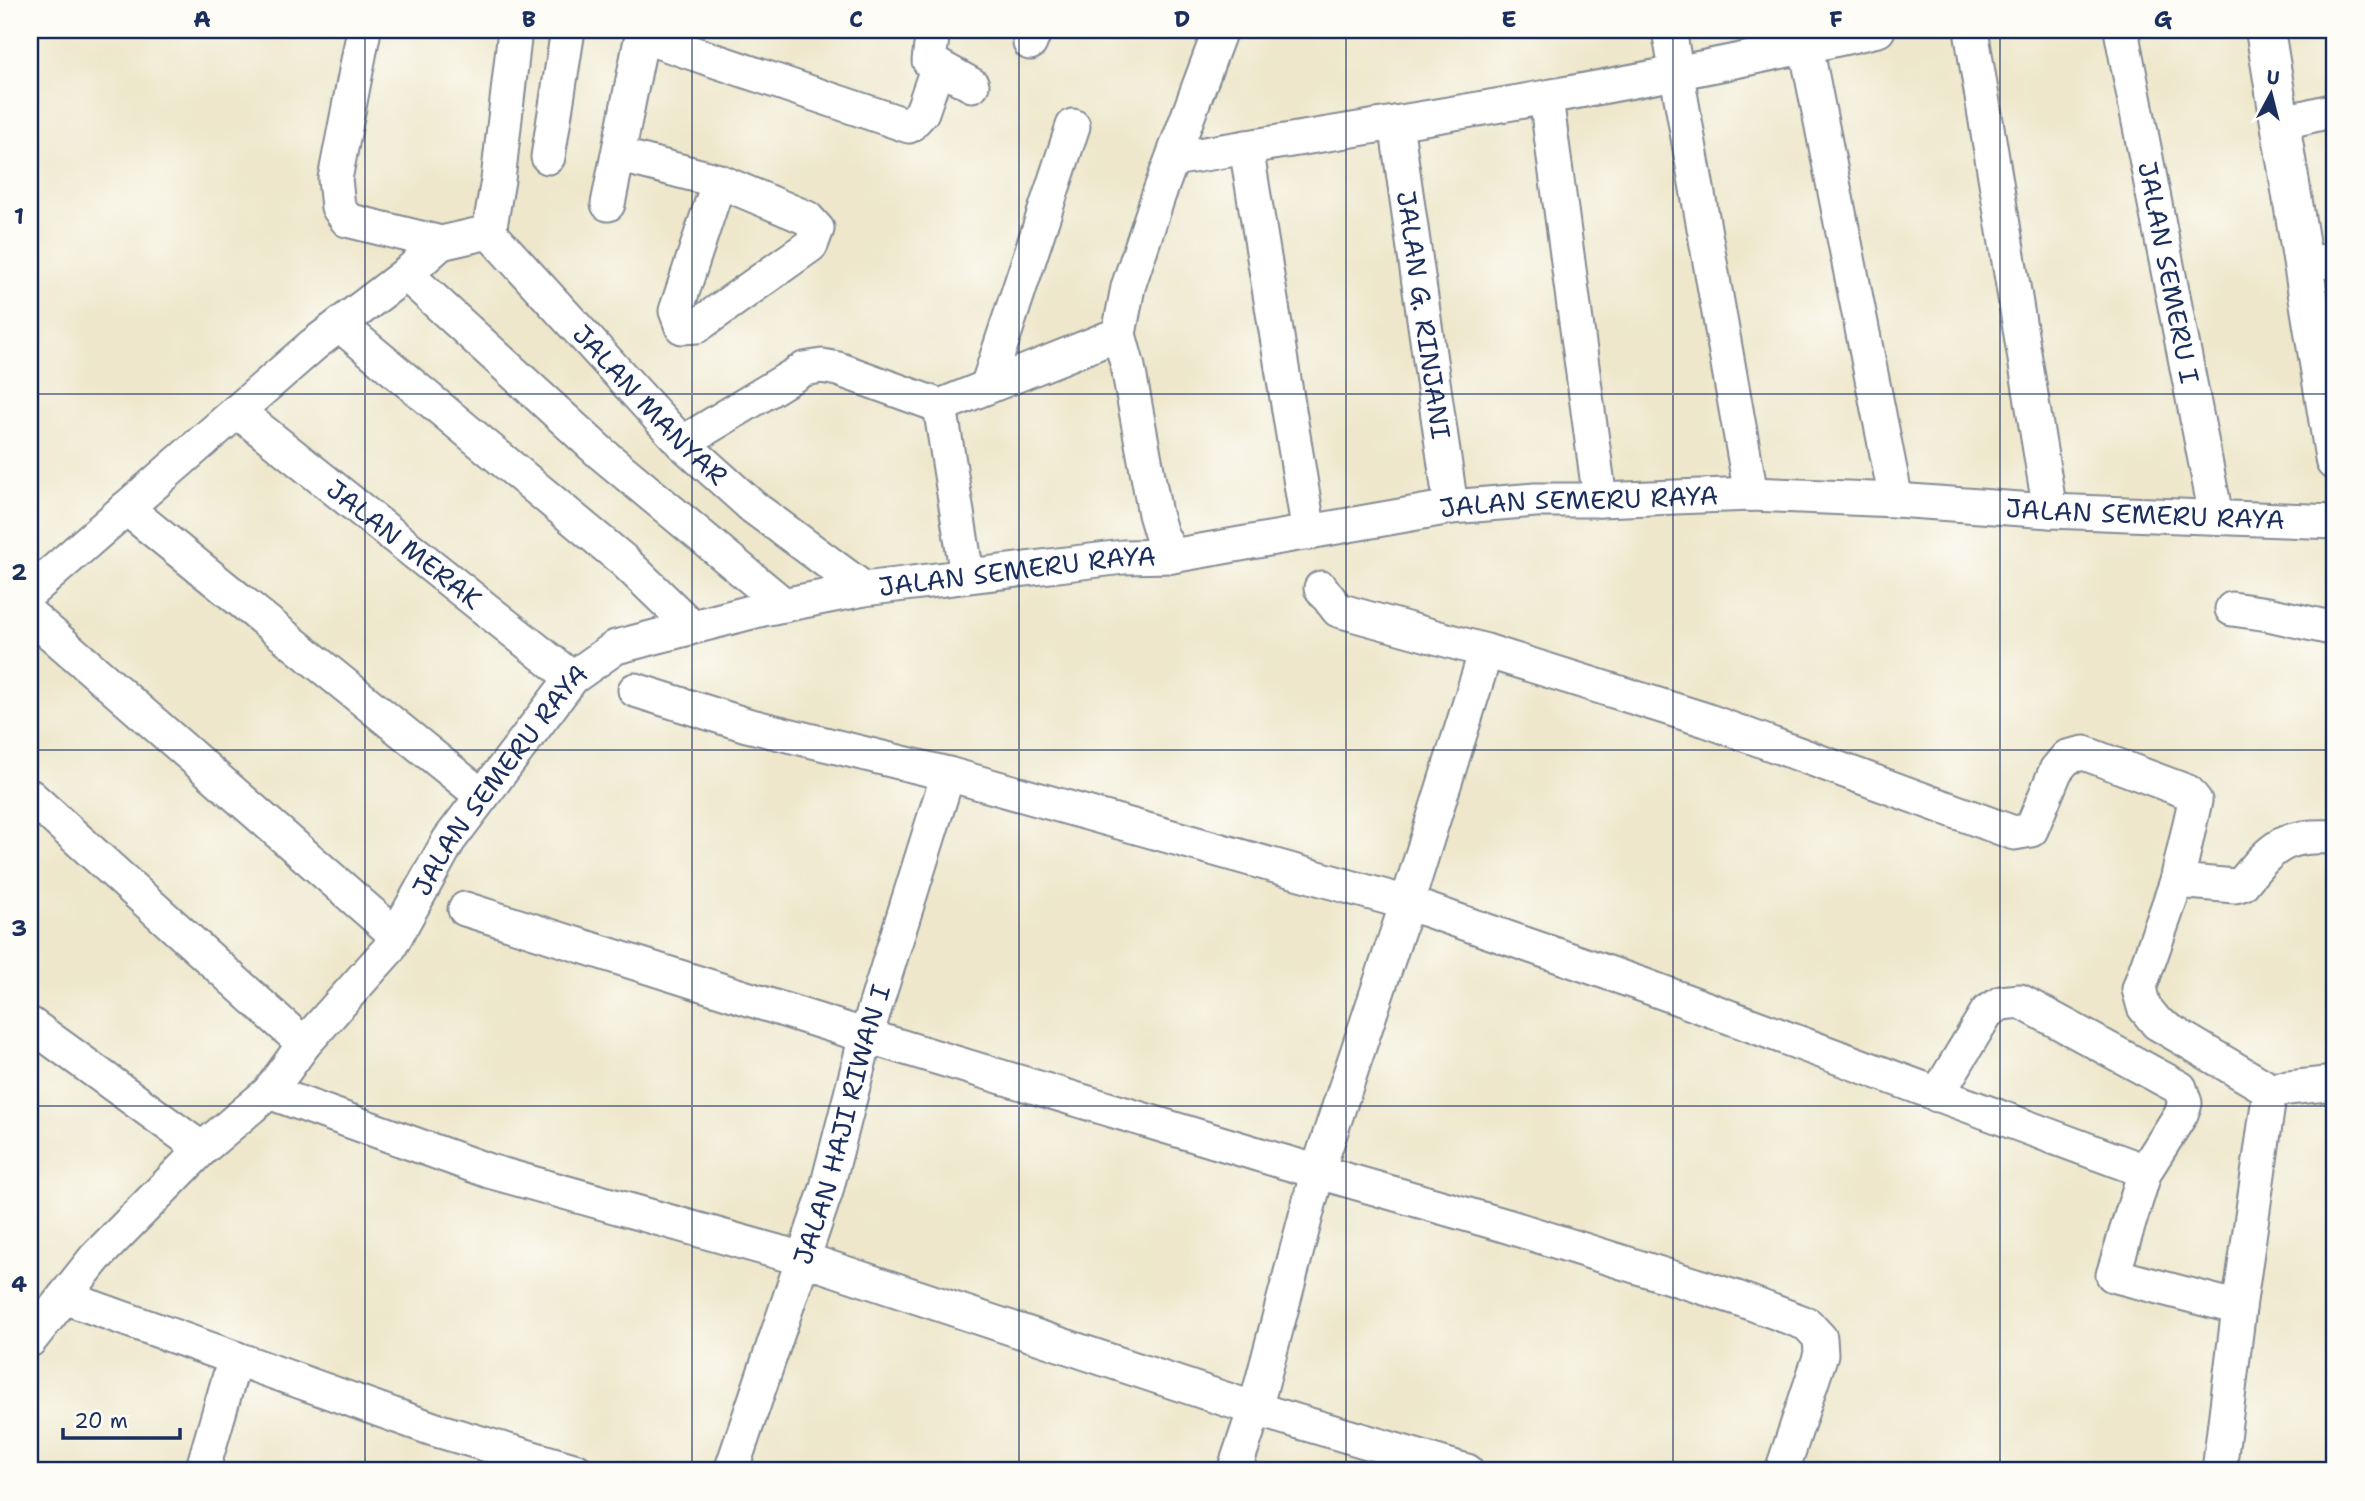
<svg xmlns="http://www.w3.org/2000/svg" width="2365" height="1501" viewBox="0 0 2365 1501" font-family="'Shantell Sans',sans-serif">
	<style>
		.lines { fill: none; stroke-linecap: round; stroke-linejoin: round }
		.street-casing { stroke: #848b94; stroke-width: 37 }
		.secondary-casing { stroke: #848b94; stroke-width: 42 }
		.street { stroke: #fff; stroke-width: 33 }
		.secondary { stroke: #fff; stroke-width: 38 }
		.grid { fill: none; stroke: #1b2f5e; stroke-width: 2; stroke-opacity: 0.55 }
		.labels { text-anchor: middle; stroke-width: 5; stroke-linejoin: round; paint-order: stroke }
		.street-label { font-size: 26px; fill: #1b2f5e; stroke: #fdfcf7 }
		.neatline { fill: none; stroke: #1b2f5e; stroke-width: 2.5 }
		.grid-label { font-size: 23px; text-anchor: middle; font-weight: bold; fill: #1b2f5e }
	</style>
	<rect width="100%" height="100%" fill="#fdfcf7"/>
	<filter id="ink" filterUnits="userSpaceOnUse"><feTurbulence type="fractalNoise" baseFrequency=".0143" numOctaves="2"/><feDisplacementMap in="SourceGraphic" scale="14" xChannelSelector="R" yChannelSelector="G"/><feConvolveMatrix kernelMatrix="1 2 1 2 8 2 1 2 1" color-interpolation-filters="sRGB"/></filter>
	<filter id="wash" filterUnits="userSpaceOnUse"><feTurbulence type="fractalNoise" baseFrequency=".00686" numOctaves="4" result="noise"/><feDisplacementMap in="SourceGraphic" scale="28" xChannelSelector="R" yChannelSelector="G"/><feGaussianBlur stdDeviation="1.57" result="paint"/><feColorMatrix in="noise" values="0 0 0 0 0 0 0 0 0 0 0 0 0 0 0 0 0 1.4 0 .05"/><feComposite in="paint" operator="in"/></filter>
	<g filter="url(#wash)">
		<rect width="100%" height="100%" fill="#eee7cb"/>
	</g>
	<g filter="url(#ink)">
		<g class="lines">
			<defs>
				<g id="street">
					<path id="s1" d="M364,30L335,179L338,207L347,220L441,243L489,232L682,443L753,507L864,589"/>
					<path d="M933,30L929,61L972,85"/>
					<path d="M1669,30L1751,494"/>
					<path d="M1971,30L2050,511"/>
					<path id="s2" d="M2121,30L2216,516"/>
					<path d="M642,36L909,126L922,112L938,66"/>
					<path d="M1030,43L1035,30"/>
					<path d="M1806,46L1896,500"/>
					<path d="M1546,98L1600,500"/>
					<path id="s3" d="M1396,123L1451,507"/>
					<path d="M2280,123L2335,110"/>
					<path d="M1246,147L1309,533"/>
					<path d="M618,155L719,181L807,218L817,229L811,245L697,326L682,327L676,311L719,181"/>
					<path d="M548,157L568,30"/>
					<path d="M1173,159C1409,121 1645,84 1878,30"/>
					<path d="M608,204L643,30"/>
					<path d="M489,232L498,180L515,30"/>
					<path d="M2305,265L2335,259"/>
					<path d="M406,274L601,453L784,605"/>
					<path d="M341,326L624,561L692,627"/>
					<path d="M987,387L1073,126"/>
					<path id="s4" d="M237,411L572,678"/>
					<path d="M682,443L804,369L822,366L838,369L940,406"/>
					<path d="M126,508L482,796"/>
					<path d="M1172,556L1161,534L1155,514L1128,367L1119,334L1128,287L1159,194L1220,30"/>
					<path d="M967,575L940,406L1119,334"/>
					<path d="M1321,588L1338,610L1486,651L1706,720L2014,833L2031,830L2056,770L2067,757L2084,753L2188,792L2195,801L2177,881L2235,886L2242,884C2274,845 2283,835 2335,837"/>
					<path d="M30,592L313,345L406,274L441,243"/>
					<path d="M2232,609L2268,614L2335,629"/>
					<path d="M30,615L396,935"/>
					<path d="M635,690L747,725L948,774L1407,903L1643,985L2145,1171L2113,1275L2239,1308L2219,1471"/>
					<path d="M30,796L304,1044"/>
					<path d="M2177,881L2139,989L2144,1007L2157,1023L2270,1090L2239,1308"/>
					<path d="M465,909L866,1036L1277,1160L1507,1226L1737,1298L1807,1324L1820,1338L1821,1354L1782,1471"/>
					<path d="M30,1024L202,1149"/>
					<path d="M2270,1090L2335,1083"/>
					<path d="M269,1092L489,1171L803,1259L1255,1409L1467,1471"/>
					<path d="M1937,1095L1987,1012L2001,1003L2020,1001L2180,1088L2185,1103L2181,1114L2145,1171"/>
					<path d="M64,1297L433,1429L577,1471"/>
					<path id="s5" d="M30,1340L95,1258L202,1149L269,1092L304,1044L388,950L449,840L572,678L616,647L763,609L864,589L1123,557L1172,556L1451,507L1535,500H1600L1751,494L1896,500L2050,511L2335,522"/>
					<path d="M202,1471L235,1358"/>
					<path id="s6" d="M731,1471L826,1191L866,1036L948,774"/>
					<path d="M1234,1471L1255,1409L1318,1170L1407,903L1486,651"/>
				</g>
				<path id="secondary" d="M2265,30L2335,461"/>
			</defs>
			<use href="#street" class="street-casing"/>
			<use href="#secondary" class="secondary-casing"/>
			<use href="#street" class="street"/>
			<use href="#secondary" class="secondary"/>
		</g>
	</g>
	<path class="grid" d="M365,30V1471M692,30V1471M1019,30V1471M1346,30V1471M1673,30V1471M2000,30V1471M30,394H2335M30,750H2335M30,1106H2335"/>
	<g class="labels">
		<g class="street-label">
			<text dy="9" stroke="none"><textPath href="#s2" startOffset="247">JALAN SEMERU I</textPath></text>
			<text dy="9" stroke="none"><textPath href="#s3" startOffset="194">JALAN G. RINJANI</textPath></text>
			<text dy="9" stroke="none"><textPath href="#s1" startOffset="578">JALAN MANYAR</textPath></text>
			<text dy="9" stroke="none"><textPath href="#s5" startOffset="1890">JALAN SEMERU RAYA</textPath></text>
			<text dy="9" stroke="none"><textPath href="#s5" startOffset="2457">JALAN SEMERU RAYA</textPath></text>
			<text dy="9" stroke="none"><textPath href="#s4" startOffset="214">JALAN MERAK</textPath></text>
			<text dy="9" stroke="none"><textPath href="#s5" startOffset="1323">JALAN SEMERU RAYA</textPath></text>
			<text dy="9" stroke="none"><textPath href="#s5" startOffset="735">JALAN SEMERU RAYA</textPath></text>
			<text dy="9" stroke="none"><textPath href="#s6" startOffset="364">JALAN HAJI RIWAN I</textPath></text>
		</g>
	</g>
	<rect width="2365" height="1501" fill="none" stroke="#fdfcf7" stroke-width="77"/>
	<g transform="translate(2271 94) rotate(7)" stroke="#fdfcf7" stroke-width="5" paint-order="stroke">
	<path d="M0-5L12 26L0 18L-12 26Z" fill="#1b2f5e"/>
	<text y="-10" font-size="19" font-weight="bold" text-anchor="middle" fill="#1b2f5e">U</text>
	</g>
	<path d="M63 1428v10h117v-10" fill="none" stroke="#1b2f5e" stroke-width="3.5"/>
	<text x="74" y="1428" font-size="21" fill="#1b2f5e" stroke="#fdfcf7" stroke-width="5" paint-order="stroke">20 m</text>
	<rect x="38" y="38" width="2288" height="1424" class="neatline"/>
	<g class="grid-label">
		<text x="202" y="27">A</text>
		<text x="529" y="27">B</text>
		<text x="856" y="27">C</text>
		<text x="1182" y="27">D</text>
		<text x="1509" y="27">E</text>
		<text x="1836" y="27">F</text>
		<text x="2163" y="27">G</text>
		<text x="19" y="224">1</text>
		<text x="19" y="580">2</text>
		<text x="19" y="936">3</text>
		<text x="19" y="1292">4</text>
	</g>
</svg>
